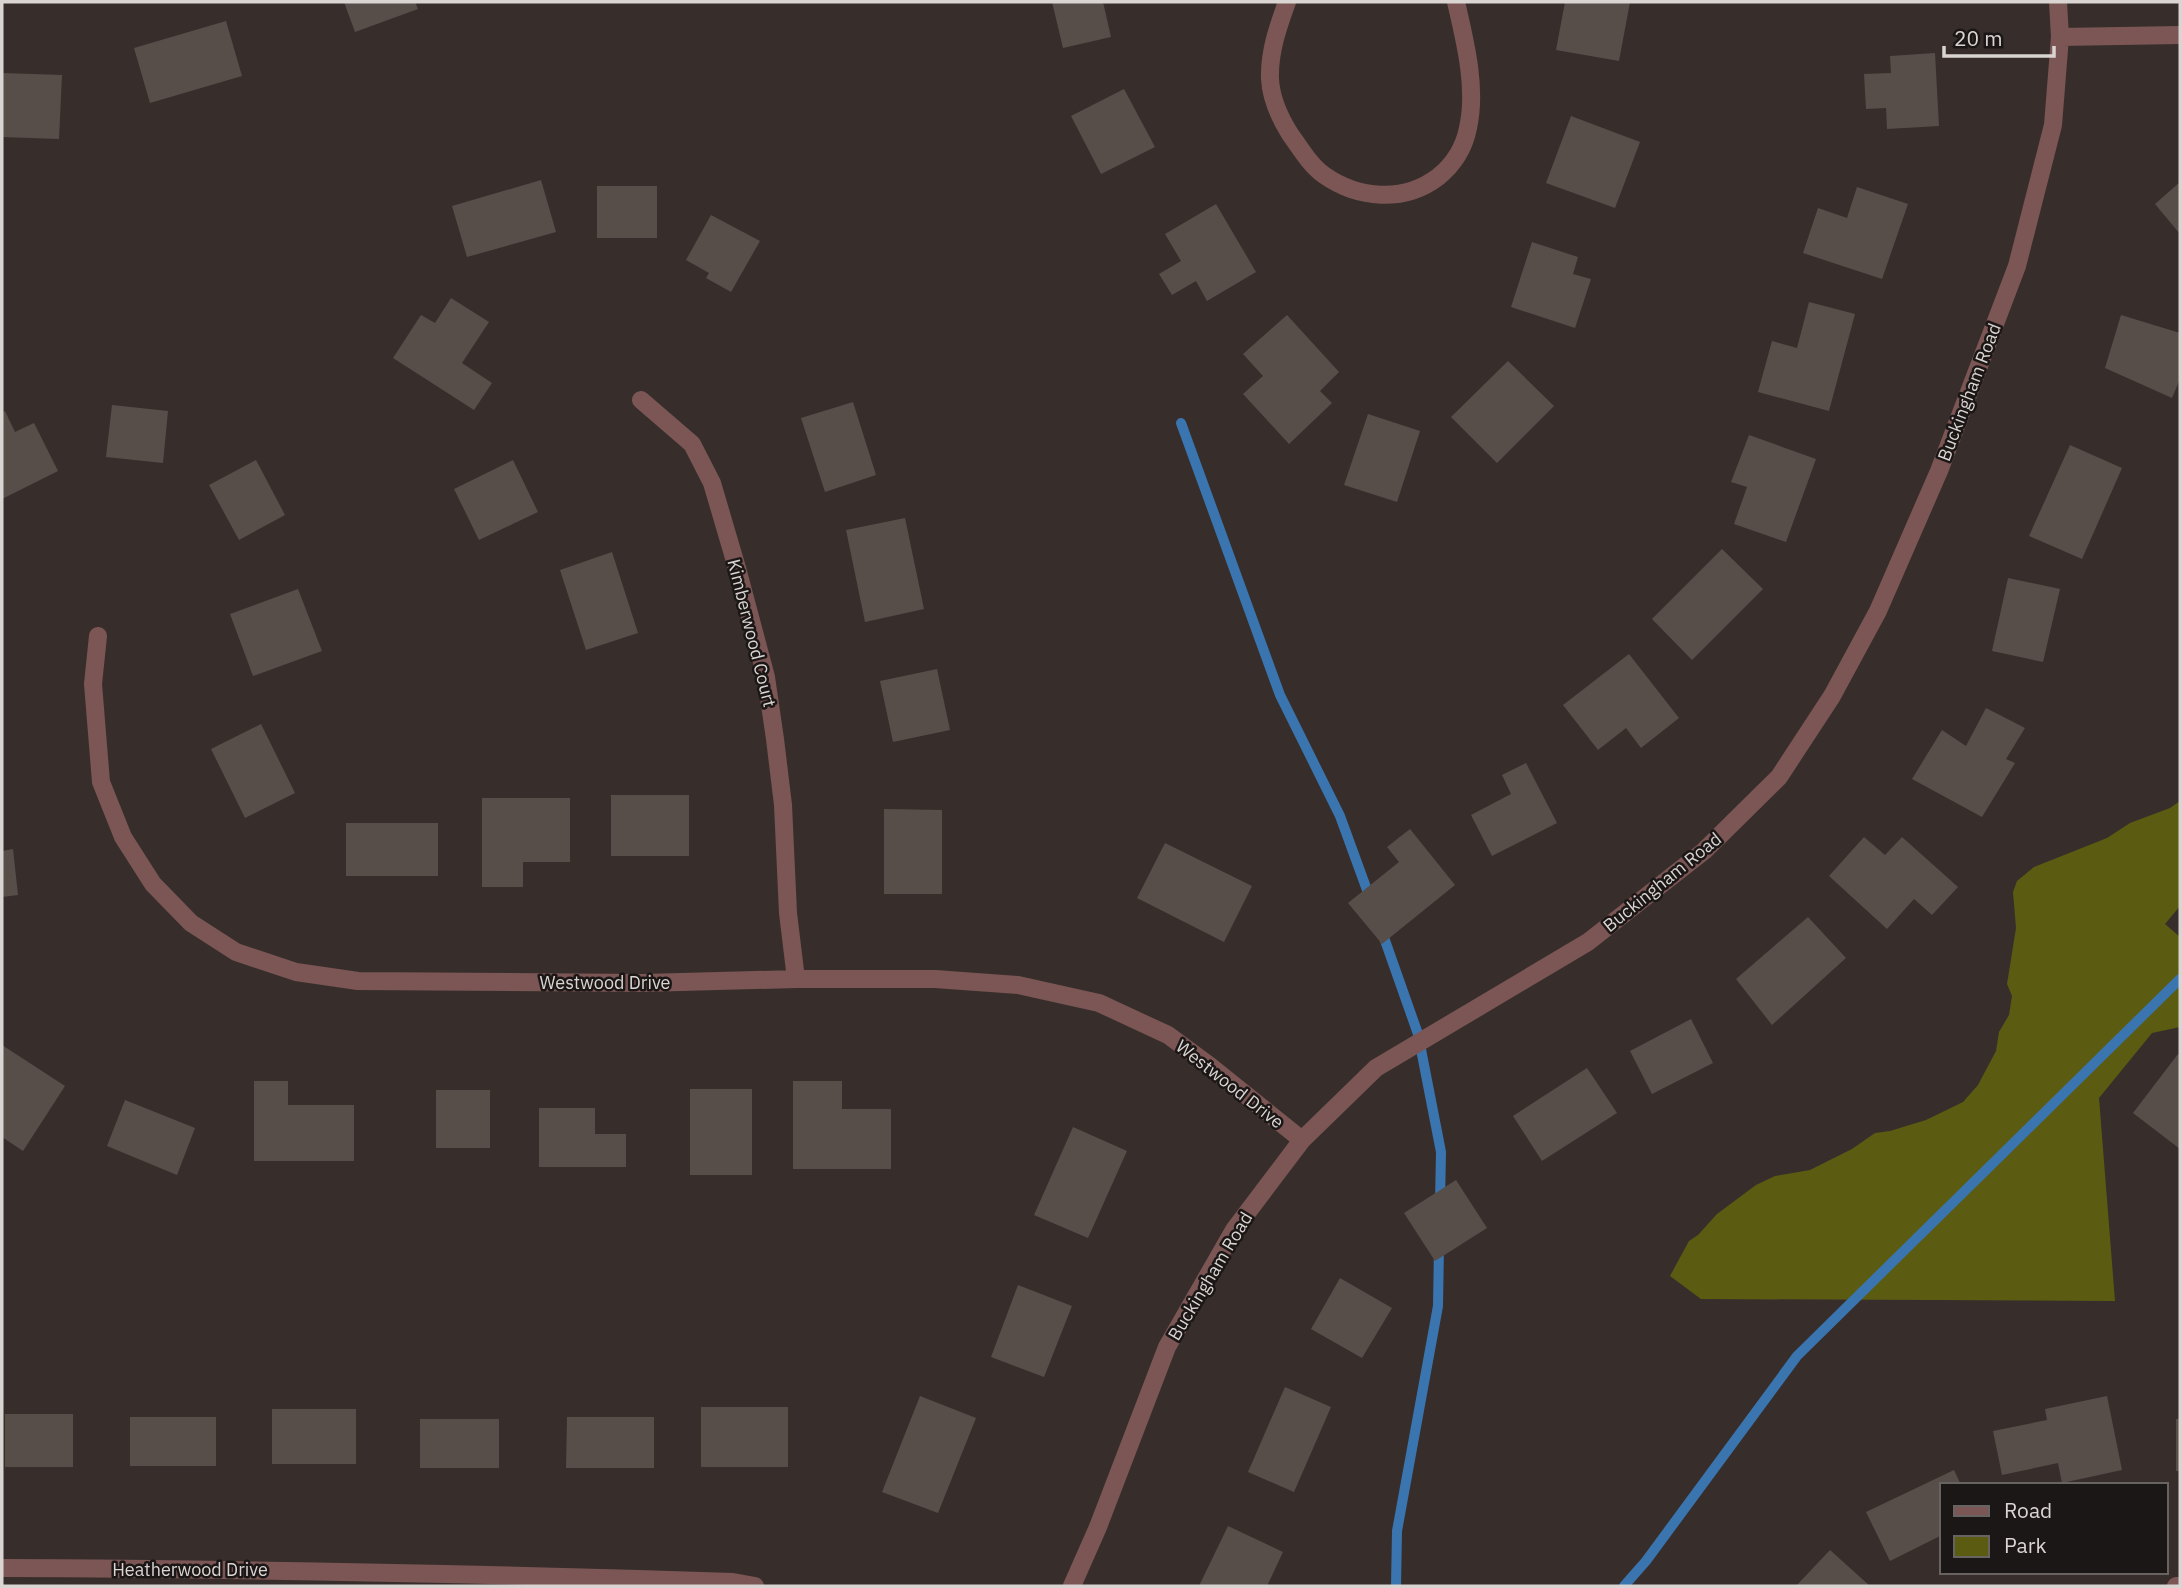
<svg xmlns="http://www.w3.org/2000/svg" width="2182" height="1588" font-family="'IBM Plex Sans',sans-serif">
	<style>
		.green { fill: #5b5c12 }
		.lines { fill: none; stroke-linecap: round; stroke-linejoin: round }
		.stream { stroke: #3a75af; stroke-width: 10 }
		.building { fill: #574e4a }
		.minor { stroke: #7b5655; stroke-width: 18 }
		.labels { text-anchor: middle; dominant-baseline: central; stroke-width: 5; stroke-linejoin: round; paint-order: stroke }
		.street-label { font-size: 18px; fill: #dad5d2; stroke: #1b1716 }
	</style>
	<rect width="100%" height="100%" fill="#372e2b"/>
	<path class="green" d="M2180,801V906L2165,924L2180,937V1027L2152,1033L2099,1098L2115,1301L1701,1299L1670,1276L1689,1241L1698,1235L1717,1214L1756,1185L1775,1176L1810,1170L1852,1149L1875,1133L1890,1131L1926,1120L1963,1102L1978,1085L1996,1051L1999,1032L2009,1015L2012,996L2007,984L2016,928L2013,892L2017,881L2034,867L2107,838L2130,823L2170,808Z"/>
	<g class="lines">
		<path class="stream" d="M1181,423L1280,695L1340,816L1371,901
			M1381,929L1418,1034L1441,1152L1440,1202
			M1396,1586L1397,1531L1438,1306L1439,1246
			M1624,1586L1646,1561L1797,1356L2180,979"/>
	</g>
	<path class="building" d="M344,2H415L418,9L355,32Z
		M1052,2H1103L1111,37L1063,48Z
		M1565,2H1630L1619,61L1556,50Z
		M226,21L242,76L150,103L134,48Z
		M1935,53L1939,126L1887,129L1886,108L1866,109L1864,74L1891,73L1890,56Z
		M2,73L62,75L59,139L2,137Z
		M1124,89L1155,147L1101,174L1071,116Z
		M1571,116L1640,142L1615,208L1546,183Z
		M541,180L556,232L467,257L452,206Z
		M2180,182V234L2155,204Z
		M597,186H657V238H597Z
		M1857,187L1908,204L1882,279L1803,253L1818,208L1847,218Z
		M1216,204L1256,272L1207,301L1196,281L1172,295L1159,274L1181,261L1165,234Z
		M711,215L760,241L731,292L706,278L709,273L686,260Z
		M1532,242L1578,257L1573,274L1591,279L1575,328L1511,307Z
		M451,298L489,322L462,363L492,383L474,410L393,358L421,315L435,323Z
		M1809,302L1855,314L1829,411L1758,392L1772,341L1797,348Z
		M1287,315L1339,372L1320,391L1332,403L1289,444L1243,394L1263,376L1243,354Z
		M2121,315L2180,333V379L2172,398L2105,368Z
		M1508,361L1554,406L1497,463L1451,417Z
		M853,402L876,475L825,492L801,418Z
		M112,405L168,411L163,463L106,457Z
		M5,411L15,432L34,423L58,471L2,499V413Z
		M1368,414L1420,431L1397,502L1344,485Z
		M1749,435L1816,459L1786,542L1734,524L1747,487L1731,482Z
		M2070,445L2122,468L2082,559L2029,536Z
		M256,460L285,515L239,540L209,485Z
		M513,460L538,512L479,540L454,489Z
		M905,518L924,609L865,622L846,530Z
		M1722,549L1763,589L1692,660L1652,619Z
		M612,552L638,633L586,650L560,570Z
		M2008,578L2060,589L2043,662L1992,651Z
		M298,589L322,651L253,676L230,614Z
		M1629,654L1679,718L1641,748L1626,728L1598,750L1563,705Z
		M937,669L950,730L893,742L880,681Z
		M1986,708L2025,728L2006,759L2015,763L1982,817L1912,779L1942,730L1966,746Z
		M261,724L295,793L245,818L211,749Z
		M1526,763L1557,823L1492,856L1471,815L1511,794L1502,775Z
		M611,795H689V856H611Z
		M482,798H570V862H523V887H482Z
		M884,809L942,810V894H884Z
		M346,823H438V876H346Z
		M1410,829L1455,885L1382,944L1348,903L1399,862L1387,847Z
		M1864,837L1885,855L1902,837L1958,887L1932,915L1914,899L1887,929L1829,876Z
		M1165,843L1252,886L1224,942L1137,898Z
		M13,849L18,895L2,897V851Z
		M1808,917L1846,958L1772,1025L1736,979Z
		M1691,1019L1713,1063L1652,1094L1630,1051Z
		M2,1045L65,1086L23,1151L2,1137Z
		M2178,1054L2180,1056V1149L2133,1113Z
		M1587,1068L1617,1113L1542,1161L1513,1116Z
		M254,1081H288V1105H354V1161H254Z
		M793,1081H842V1109H891V1169H793Z
		M690,1089H752V1175H690Z
		M436,1090H490V1148H436Z
		M125,1100L195,1128L177,1175L107,1146Z
		M539,1108H595V1134H626V1167H539Z
		M1073,1127L1127,1151L1088,1238L1034,1215Z
		M1456,1180L1487,1228L1435,1261L1404,1213Z
		M1340,1278L1392,1308L1362,1358L1311,1329Z
		M1018,1285L1072,1306L1044,1377L991,1357Z
		M1285,1387L1331,1407L1294,1492L1248,1472Z
		M920,1396L976,1418L938,1513L882,1492Z
		M2107,1396L2122,1470L2062,1483L2058,1463L2002,1475L1993,1431L2047,1420L2045,1409Z
		M701,1407H788V1467H701Z
		M272,1409H356V1464H272Z
		M5,1414H73V1467H5Z
		M130,1417H216V1466H130Z
		M567,1417H654V1468H566Z
		M420,1419H499V1468H420Z
		M2176,1419H2180V1471H2176Z
		M1954,1470L1961,1485H1942V1535L1890,1561L1866,1512Z
		M1228,1526L1283,1552L1267,1586H1199Z
		M1830,1550L1870,1586H1796Z"/>
	<g class="lines">
		<path class="minor" d="M1287,2C1278,27 1269,52 1270,79C1271,99 1280,118 1290,134C1300,148 1310,165 1324,175C1358,199 1404,203 1438,177C1453,165 1464,148 1468,128C1477,88 1465,41 1456,2
			M2060,37L2180,35
			M641,400L692,444L712,483L737,568L766,677L775,739L783,805L788,913L796,979
			M98,636L93,684L101,782L123,837L153,884L191,923L236,952L296,972L358,981L644,983L796,979H935L1018,985L1099,1003L1168,1035L1210,1066L1302,1140
			M2,1568C246,1569 489,1574 733,1582L755,1586
			M1072,1586L1098,1527L1167,1347L1234,1230L1302,1140L1376,1068L1588,942L1704,851L1779,777L1832,696L1878,611L1939,471L2017,266L2053,125L2060,37L2058,2
			M2176,1586H2180"/>
	</g>
	<g class="labels">
		<g class="street-label">
			<text transform="translate(1969 392) rotate(-69)">Buckingham Road</text>
			<text transform="translate(752 633) rotate(76)">Kimberwood Court</text>
			<text transform="translate(1662 882) rotate(-39)">Buckingham Road</text>
			<text x="605" y="982">Westwood Drive</text>
			<text transform="translate(1230 1084) rotate(38)">Westwood Drive</text>
			<text transform="translate(1210 1276) rotate(-59)">Buckingham Road</text>
			<text x="190" y="1569">Heatherwood Drive</text>
		</g>
	</g>
	<rect width="2182" height="1588" fill="none" stroke="#dad5d2" stroke-width="7"/>
	<rect x="1940" y="1483" width="228" height="91" fill="#1b1716" stroke="#676361" stroke-width="2"/>
	<rect x="1954" y="1506" width="35" height="10" fill="#7b5655" stroke="#676361" stroke-width="2"/>
	<text x="2004" y="1518" font-size="21" fill="#dad5d2">Road</text>
	<rect x="1954" y="1536" width="35" height="21" fill="#5b5c12" stroke="#676361" stroke-width="2"/>
	<text x="2004" y="1553" font-size="21" fill="#dad5d2">Park</text>
	<path d="M1944 46v10h110v-10" fill="none" stroke="#dad5d2" stroke-width="3.5"/>
	<text x="1954" y="46" font-size="21" fill="#dad5d2" stroke="#1b1716" stroke-width="5" paint-order="stroke">20 m</text>
</svg>
